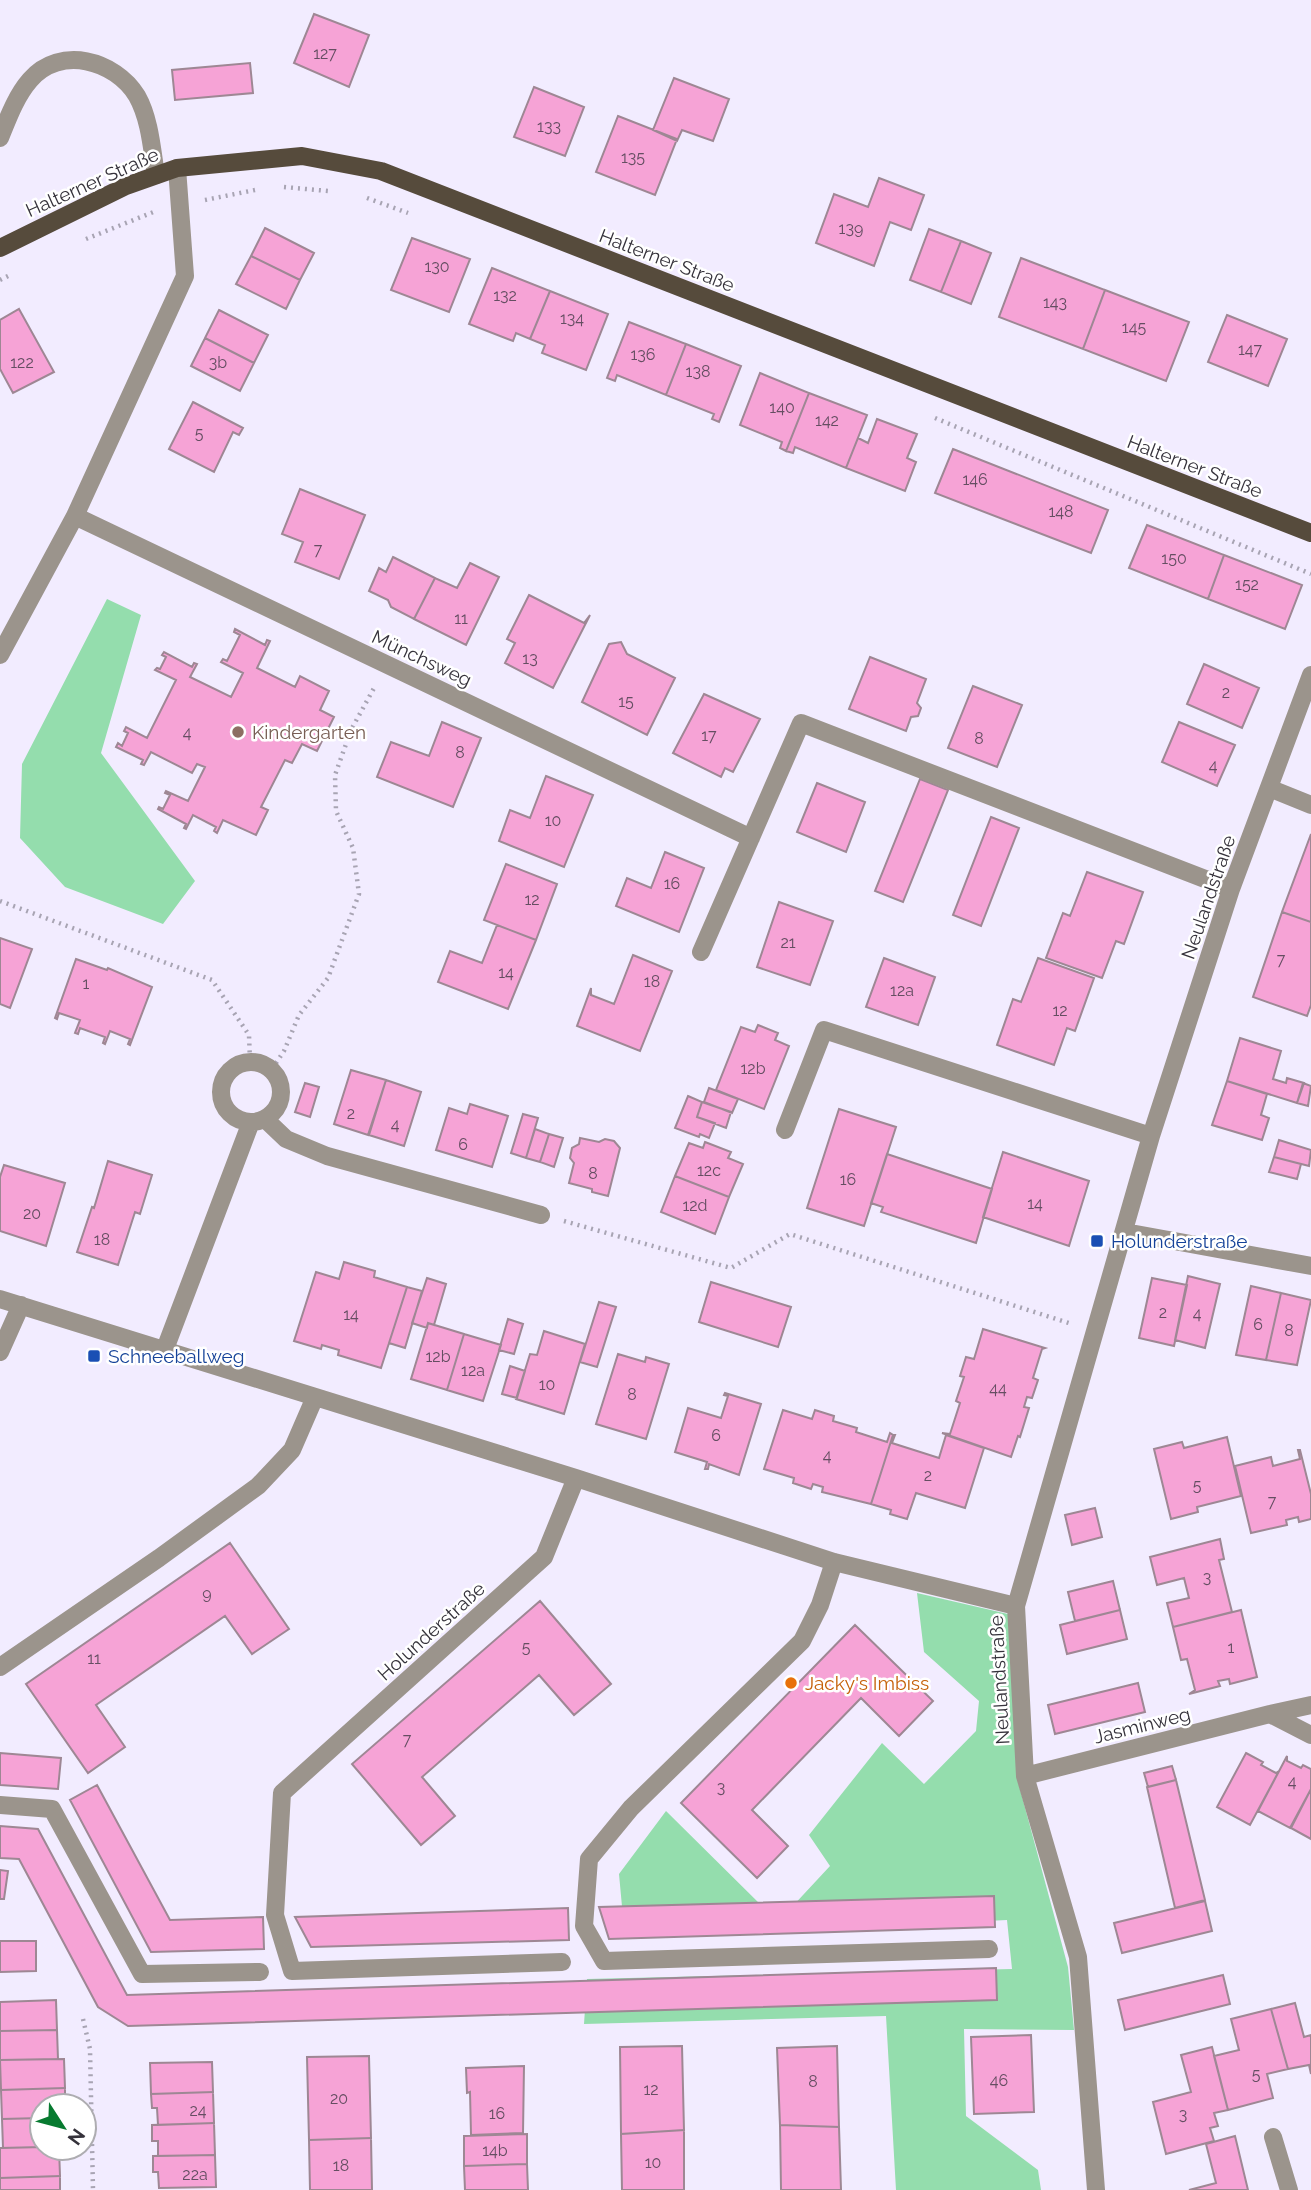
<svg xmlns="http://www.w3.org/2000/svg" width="1311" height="2190" font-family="Raleway,sans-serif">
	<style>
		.green { fill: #94ddad }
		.building { fill: #f6a3d6; stroke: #9e8794; stroke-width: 2 }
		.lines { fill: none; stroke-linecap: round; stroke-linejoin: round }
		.path { stroke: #a8a4b3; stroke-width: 4.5; stroke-dasharray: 2 5; stroke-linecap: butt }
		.minor { stroke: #9b948c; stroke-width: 18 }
		.major { stroke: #564b3c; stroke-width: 18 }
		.education-dot { fill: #8d6e63; stroke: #fff; stroke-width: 2.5 }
		.transit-dot { fill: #1a4fb4; stroke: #fff; stroke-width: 2.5 }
		.food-dot { fill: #e8710a; stroke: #fff; stroke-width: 2.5 }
		.labels { text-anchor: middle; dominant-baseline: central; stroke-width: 5; stroke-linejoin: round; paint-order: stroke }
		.number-label { font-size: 16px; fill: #654e62 }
		.street-label { font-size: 19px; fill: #35323b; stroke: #fff }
		.education-label { font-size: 19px; fill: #785e54; stroke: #fff; text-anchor: start }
		.transit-label { font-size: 19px; fill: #164399; stroke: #fff; text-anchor: start }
		.food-label { font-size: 19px; fill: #c56008; stroke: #fff; text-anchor: start }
	</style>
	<rect width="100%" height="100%" fill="#f2ecff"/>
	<path class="green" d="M107,599L141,615L101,753L195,881L163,924L65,887L20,838L22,764Z
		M917,1593L1008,1614L1017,1778L1068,1967L1074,2030L964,2029L966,2116L1038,2170L1041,2190H896L886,2016L584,2024L587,1979L1012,1969L1007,1920L625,1939L619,1874L666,1811L771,1915L790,1909L830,1866L809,1835L882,1743L924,1784L976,1731L979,1701L924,1652Z"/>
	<path class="building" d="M314,14L369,35L349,87L294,63Z
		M250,63L253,93L175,100L172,70Z
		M674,78L729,99L713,141L682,130L677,141L653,130Z
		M534,87L584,107L565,156L514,137Z
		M618,116L677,139L655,195L596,172Z
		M879,178L924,195L911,230L890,222L874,266L816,243L834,194L868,207Z
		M265,228L314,253L300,280L251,256Z
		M929,229L961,241L941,292L910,280Z
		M412,238L470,259L449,312L391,290Z
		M961,241L991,253L971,304L941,292Z
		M251,256L300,280L286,309L236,284Z
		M1021,258L1105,290L1083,349L999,317Z
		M492,268L550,291L530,339L516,333L513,341L469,324Z
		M1105,290L1189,322L1166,381L1083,349Z
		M550,291L608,314L586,370L542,353L545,345L530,339Z
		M19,309L54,372L13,393L0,369V320Z
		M219,310L268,335L254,363L205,338Z
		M1227,315L1287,339L1268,386L1208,362Z
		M629,322L686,344L666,395L617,375L615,381L607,378Z
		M205,338L254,363L240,391L191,366Z
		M686,344L741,366L719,422L712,419L714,414L666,395Z
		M760,373L809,393L786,451L780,448L782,442L740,425Z
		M809,393L867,415L846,468L795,447L793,453L786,451Z
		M193,402L243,428L239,435L233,432L214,472L169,449Z
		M877,419L917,434L907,458L916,462L905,491L846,468L858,438L868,443Z
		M953,449L1108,510L1091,553L935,493Z
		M300,489L365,515L339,579L295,562L303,542L282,534Z
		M1147,525L1224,555L1208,599L1129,568Z
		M1224,555L1302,585L1285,629L1208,599Z
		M393,557L435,578L414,619L391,607L388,600L369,591L379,568L386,572Z
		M470,563L499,577L466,645L414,619L435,578L457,588Z
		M529,595L584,623L590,615L553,688L505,663L515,643L507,639Z
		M235,629L265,645L267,640L270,641L257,668L295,687L300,676L329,691L320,710L334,717L317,751L302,744L292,763L285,760L261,807L268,810L256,835L223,820L217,833L214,831L216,827L193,815L186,829L184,828L186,824L158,809L159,807L163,809L170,795L165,793L166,791L188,801L205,767L197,764L192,773L151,752L144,765L141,764L143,760L116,747L118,743L122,746L128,733L124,731L126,727L147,738L176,680L155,670L157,668L160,669L166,657L162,655L164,652L192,667L194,663L197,664L190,677L231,697L243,673L221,662L223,659L227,661L240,635L234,632Z
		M621,642L627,654L675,678L647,735L582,702L609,644Z
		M870,657L926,679L917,703L921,708L918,716L911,717L906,731L849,709Z
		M1204,664L1259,688L1242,728L1187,704Z
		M973,686L1022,705L997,767L948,748Z
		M704,694L760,719L733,772L725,768L721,777L673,753Z
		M442,722L481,738L453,807L377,777L391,742L429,756Z
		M1179,722L1235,745L1217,786L1162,762Z
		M546,776L593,795L564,867L499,841L510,810L530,818Z
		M920,779L948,790L903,902L875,891Z
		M817,783L865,802L846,852L797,832Z
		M991,817L1019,828L981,926L953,915Z
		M1311,834V922L1282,912Z
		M665,852L704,868L679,932L616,906L627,878L651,888Z
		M506,864L557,884L536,940L484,920Z
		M1087,872L1143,892L1124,944L1116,941L1102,978L1046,958L1063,913L1070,916Z
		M779,902L833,921L810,985L757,967Z
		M1282,912L1311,922V1005L1307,1016L1253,997Z
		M497,925L536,940L508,1009L438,982L450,951L482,963Z
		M0,938L32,949L10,1008L0,1004Z
		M633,955L672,971L640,1051L577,1026L591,988V995L614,1004Z
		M884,958L935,977L918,1025L866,1007Z
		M1038,958L1094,978L1075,1031L1067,1028L1054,1065L997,1045L1013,999L1021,1002Z
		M76,959L107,970L108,968L152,987L130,1045L128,1044L130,1039L110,1031L105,1044L103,1043L105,1037L80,1028L78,1034L75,1033L80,1020L59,1013L57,1019L55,1018Z
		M758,1025L778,1033L775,1040L789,1046L764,1109L716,1090L741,1027L755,1032Z
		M1240,1038L1281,1051L1273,1079L1286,1083L1287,1078L1304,1083L1297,1103L1227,1081Z
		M351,1070L386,1080L368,1135L334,1124Z
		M386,1080L421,1092L404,1146L369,1135Z
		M1227,1081L1267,1094L1261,1115L1269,1118L1262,1140L1212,1125Z
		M305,1083L319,1087L310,1117L295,1112Z
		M1303,1083L1311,1086L1308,1106L1297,1103Z
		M709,1088L738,1099L732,1113L704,1102Z
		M688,1096L702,1102L697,1117L715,1123L709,1138L700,1134L699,1137L675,1128Z
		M702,1102L731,1112L726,1128L697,1117Z
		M470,1104L508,1116L492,1167L436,1150L449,1108L467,1114Z
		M839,1109L896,1127L864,1226L807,1208Z
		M523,1114L538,1118L526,1158L511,1153Z
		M535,1129L549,1134L540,1162L526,1158Z
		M549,1134L563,1138L554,1167L540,1162Z
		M580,1138L599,1142L605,1139L614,1141L620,1148L608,1196L592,1192V1189L569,1183L574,1163L570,1158L572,1148L579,1144Z
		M1279,1140L1311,1150L1309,1166L1274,1157Z
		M705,1142L731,1152L728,1158L743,1164L729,1197L675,1176L689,1143L703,1148Z
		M1003,1152L1089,1181L1069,1246L983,1217Z
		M887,1154L992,1189L976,1243L881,1212L883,1207L871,1203Z
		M1274,1157L1301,1164L1297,1179L1269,1172Z
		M108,1161L152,1175L140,1214L135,1212L118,1265L77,1252L92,1207L94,1208Z
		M4,1165L65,1183L46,1246L0,1231V1177Z
		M675,1176L729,1197L715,1234L661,1212Z
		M344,1262L375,1271L374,1277L407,1287L381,1368L338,1355L339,1350L322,1345L321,1349L294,1341L316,1272L339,1279Z
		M1188,1276L1220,1284L1205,1348L1175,1340Z
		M427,1278L446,1284L434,1325L428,1323L427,1328L412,1323Z
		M1152,1278L1187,1285L1174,1346L1139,1338Z
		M711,1282L791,1307L778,1347L699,1322Z
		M1251,1286L1281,1293L1266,1360L1236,1355Z
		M407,1287L422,1291L405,1348L389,1343Z
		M1281,1293L1311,1300L1297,1365L1266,1360Z
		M599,1302L616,1307L597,1367L580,1362Z
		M508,1319L523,1324L514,1354L499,1350Z
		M428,1323L464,1334L447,1390L411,1379Z
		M983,1329L1045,1348L1042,1349L1033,1378L1038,1380L1032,1398L1027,1397L1024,1407L1029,1408L1020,1437L1018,1436L1011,1457L942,1433L950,1434L960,1403L956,1401L964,1377L960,1376L966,1357L974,1359Z
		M544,1331L585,1344L564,1414L516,1399L530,1354L537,1355Z
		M464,1334L501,1345L483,1401L447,1390Z
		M618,1354L645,1362L646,1357L669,1364L646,1439L596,1424Z
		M510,1366L525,1371L517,1398L502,1394Z
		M725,1393L761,1404L739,1475L709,1464L708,1469H705L707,1462L675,1452L688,1408L721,1418L728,1396L724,1395Z
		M783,1410L812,1419L815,1410L834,1416L833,1421L857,1428L856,1432L887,1442L890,1433L893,1435L871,1504L822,1492L823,1487L813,1484L811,1489L793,1483L794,1478L764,1469Z
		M893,1435H895L892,1443L939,1458L946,1435L984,1448L965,1508L916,1493L907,1519L890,1514L891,1510L871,1504Z
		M1227,1437L1241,1496L1197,1507L1198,1512L1171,1519L1154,1449L1182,1442L1184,1448Z
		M1298,1450H1300L1311,1494V1519L1299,1522L1298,1517L1286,1520L1287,1525L1251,1533L1235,1466L1271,1457L1273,1466L1300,1459Z
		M1095,1508L1102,1537L1072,1545L1065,1515Z
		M1220,1539L1224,1559L1219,1560L1232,1612L1173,1627L1167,1603L1189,1598L1184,1578L1157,1585L1150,1557Z
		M230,1543L289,1629L252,1654L225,1616L96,1705L125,1747L88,1773L26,1684Z
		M1113,1581L1120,1610L1075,1621L1068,1592Z
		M540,1601L611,1684L574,1715L539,1675L422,1777L455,1816L421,1845L352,1764Z
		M1120,1610L1127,1639L1067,1654L1060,1625Z
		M1241,1610L1257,1677L1230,1684L1229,1679L1218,1681L1220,1686L1189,1694L1195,1690L1187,1659L1181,1660L1173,1627Z
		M855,1625L933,1701L899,1736L861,1698L752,1810L788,1846L757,1878L681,1803Z
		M1138,1683L1145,1712L1055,1734L1048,1705Z
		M0,1753L61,1758L58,1789L0,1785Z
		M1246,1753L1263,1762L1261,1765L1276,1773L1279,1771L1250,1825L1217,1807Z
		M1287,1756V1761L1301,1768L1303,1765L1311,1769V1789L1290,1828L1258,1811Z
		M1172,1766L1176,1780L1148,1787L1144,1773Z
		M1176,1780L1205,1900L1175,1908L1147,1787Z
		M97,1785L170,1920L263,1917L264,1949L151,1952L70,1800Z
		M1311,1789V1839L1291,1828Z
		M0,1826L38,1829L127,1995L996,1968L997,2000L128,2026L98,2007L19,1859L0,1858Z
		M0,1870L8,1871L4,1899H0Z
		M994,1896L995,1927L609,1939L599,1907Z
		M1205,1901L1212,1931L1122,1953L1114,1923Z
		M568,1908L569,1940L311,1947L295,1917Z
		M0,1941H36V1971L0,1972Z
		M1223,1975L1230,2004L1125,2030L1118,2000Z
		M56,2000L57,2030L0,2031V2002Z
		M1295,2003L1304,2037L1311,2035V2074L1309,2065L1288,2069L1271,2009Z
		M1271,2009L1288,2069L1267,2074L1273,2098L1228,2110L1214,2056L1239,2050L1231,2019Z
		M57,2030L58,2059L0,2060V2031Z
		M1031,2035L1034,2112L974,2114L971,2037Z
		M682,2046L684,2130L621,2134L620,2047Z
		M837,2046L839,2127L780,2125L777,2048Z
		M1212,2047L1228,2110L1214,2113L1218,2126L1210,2128L1214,2141L1166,2154L1153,2102L1191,2092L1181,2055Z
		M369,2056L371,2138L309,2140L307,2057Z
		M64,2059L65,2088L1,2090L0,2060Z
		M212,2062L213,2092L151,2094L150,2063Z
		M524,2066L523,2133L471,2135L470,2092L467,2093L466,2068Z
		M65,2088V2106H42V2118L2,2119L1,2090Z
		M213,2092L214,2123L158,2125L157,2108H152L151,2094Z
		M42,2118V2147L3,2148L2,2119Z
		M214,2123L215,2155L158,2156V2141H152V2125Z
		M780,2125L839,2127L841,2190H781Z
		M684,2130V2190H622L621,2134Z
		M527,2134V2164L464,2166V2136Z
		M1235,2136L1248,2190H1189L1216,2183L1206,2144Z
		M371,2138L372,2190H310L309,2140Z
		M42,2147L59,2148L60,2176L0,2178V2148Z
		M215,2155L216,2187L159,2188L158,2172H153V2156Z
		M527,2164L528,2190H465L464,2166Z
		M60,2176V2190H0V2178Z"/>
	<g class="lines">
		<path class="path" d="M284,187L328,191
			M367,198L408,213
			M205,200L255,190
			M86,239L156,211
			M0,280L12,274
			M935,418L1311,574
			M0,901L212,980L249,1035L250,1061
			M272,1069L284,1051L299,1015L328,978L359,894L353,848L336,811L335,775L351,730L374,688
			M564,1221L731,1268L790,1234L1072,1324
			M83,2019L90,2049L93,2190"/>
		<path class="minor" d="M0,138C8,118 16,96 30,80C60,45 115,60 137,96C150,119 152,150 156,175
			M75,516L751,838
			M0,655L75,516L185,276L177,168
			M1269,788L1311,805
			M701,952L801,723L1231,889
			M221 1092a30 30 0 1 1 60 0a30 30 0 1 1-60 0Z
			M265,1119L286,1139L327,1156L541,1215
			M785,1130L824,1030L1151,1136
			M1125,1232L1311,1266
			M0,1299L576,1478L834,1562L1016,1606
			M165,1349L251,1122
			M0,1352L21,1305
			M834,1562L820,1605L802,1641L631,1808L589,1859L584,1926L604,1961L989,1949
			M0,1667L159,1558L258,1486L292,1450L315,1397
			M1270,1714L1311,1705
			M1025,1776L1270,1714L1311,1735
			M0,1805L52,1809L142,1974L260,1972
			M562,1962L292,1971L275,1915L282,1793L544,1557L576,1478
			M1273,2137L1289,2190
			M1096,2190L1078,1957L1025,1776L1016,1606L1151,1136L1231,889L1311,675"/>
		<path class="major" d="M0,248L126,186L177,168L302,156L381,171L1311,533"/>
	</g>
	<circle class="education-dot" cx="238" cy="732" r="7"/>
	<g class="transit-dot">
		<rect x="1090" y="1234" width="14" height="14" rx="3.5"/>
		<rect x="87" y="1349" width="14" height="14" rx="3.5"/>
	</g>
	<circle class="food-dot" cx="791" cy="1683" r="7"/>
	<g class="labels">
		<g class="number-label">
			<text x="325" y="53">127</text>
			<text x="549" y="126">133</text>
			<text x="633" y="157">135</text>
			<text x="851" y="228">139</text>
			<text x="437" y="266">130</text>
			<text x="505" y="295">132</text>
			<text x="1055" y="302">143</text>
			<text x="572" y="318">134</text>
			<text x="1134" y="327">145</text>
			<text x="1250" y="349">147</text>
			<text x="643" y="354">136</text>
			<text x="22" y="362">122</text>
			<text x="218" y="362">3b</text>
			<text x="698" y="371">138</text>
			<text x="782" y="407">140</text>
			<text x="827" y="420">142</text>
			<text x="199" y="433">5</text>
			<text x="975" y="479">146</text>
			<text x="1061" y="511">148</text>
			<text x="318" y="549">7</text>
			<text x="1174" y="558">150</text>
			<text x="1247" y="584">152</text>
			<text x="461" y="618">11</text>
			<text x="530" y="658">13</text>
			<text x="1226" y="692">2</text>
			<text x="626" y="701">15</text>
			<text x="187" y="732">4</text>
			<text x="709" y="735">17</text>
			<text x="979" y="738">8</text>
			<text x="460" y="752">8</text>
			<text x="1213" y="765">4</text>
			<text x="553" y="820">10</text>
			<text x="672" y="883">16</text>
			<text x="532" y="899">12</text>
			<text x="788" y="942">21</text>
			<text x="1281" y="959">7</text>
			<text x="506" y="972">14</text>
			<text x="652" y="981">18</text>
			<text x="86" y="983">1</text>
			<text x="902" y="990">12a</text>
			<text x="1060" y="1010">12</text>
			<text x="753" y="1068">12b</text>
			<text x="351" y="1113">2</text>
			<text x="395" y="1124">4</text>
			<text x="463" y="1144">6</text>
			<text x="709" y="1170">12c</text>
			<text x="593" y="1173">8</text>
			<text x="848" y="1179">16</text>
			<text x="1035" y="1203">14</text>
			<text x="695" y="1205">12d</text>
			<text x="32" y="1213">20</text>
			<text x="102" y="1239">18</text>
			<text x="1163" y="1312">2</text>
			<text x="1197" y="1313">4</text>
			<text x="351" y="1314">14</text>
			<text x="1258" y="1324">6</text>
			<text x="1289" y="1330">8</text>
			<text x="438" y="1356">12b</text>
			<text x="473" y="1370">12a</text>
			<text x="547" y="1384">10</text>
			<text x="998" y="1388">44</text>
			<text x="632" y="1394">8</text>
			<text x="716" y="1435">6</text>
			<text x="827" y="1455">4</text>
			<text x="928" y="1475">2</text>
			<text x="1197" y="1485">5</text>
			<text x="1272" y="1501">7</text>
			<text x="1207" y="1577">3</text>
			<text x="207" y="1593">9</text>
			<text x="526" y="1647">5</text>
			<text x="1231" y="1647">1</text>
			<text x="94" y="1658">11</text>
			<text x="407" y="1739">7</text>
			<text x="1292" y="1781">4</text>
			<text x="721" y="1787">3</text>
			<text x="1256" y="2074">5</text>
			<text x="999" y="2080">46</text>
			<text x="813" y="2081">8</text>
			<text x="651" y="2089">12</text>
			<text x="339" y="2098">20</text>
			<text x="198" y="2110">24</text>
			<text x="497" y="2113">16</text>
			<text x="1183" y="2114">3</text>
			<text x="495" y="2150">14b</text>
			<text x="653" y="2162">10</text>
			<text x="341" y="2165">18</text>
			<text x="195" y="2174">22a</text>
		</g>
		<g class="street-label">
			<text transform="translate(92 182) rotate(-24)">Halterner Straße</text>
			<text transform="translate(667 260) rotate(21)">Halterner Straße</text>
			<text transform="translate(1195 466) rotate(21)">Halterner Straße</text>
			<text transform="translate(422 658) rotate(25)">Münchsweg</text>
			<text transform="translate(1208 897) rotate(-71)">Neulandstraße</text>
			<text transform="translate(431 1631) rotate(-42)">Holunderstraße</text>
			<text transform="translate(999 1680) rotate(-93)">Neulandstraße</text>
			<text transform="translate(1142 1725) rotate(-14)">Jasminweg</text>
		</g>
		<g class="education-label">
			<text x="252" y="732">Kindergarten</text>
		</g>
		<g class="transit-label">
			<text x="1111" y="1241">Holunderstraße</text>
			<text x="108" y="1356">Schneeballweg</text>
		</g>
		<g class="food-label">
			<text x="805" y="1683">Jacky's Imbiss</text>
		</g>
	</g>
	<g transform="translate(63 2127) rotate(126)"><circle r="33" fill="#ffffff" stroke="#aeadb1" stroke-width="2"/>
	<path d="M0-5L12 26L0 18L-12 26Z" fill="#077a30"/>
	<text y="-10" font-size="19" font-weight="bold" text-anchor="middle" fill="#35323b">N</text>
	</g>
</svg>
